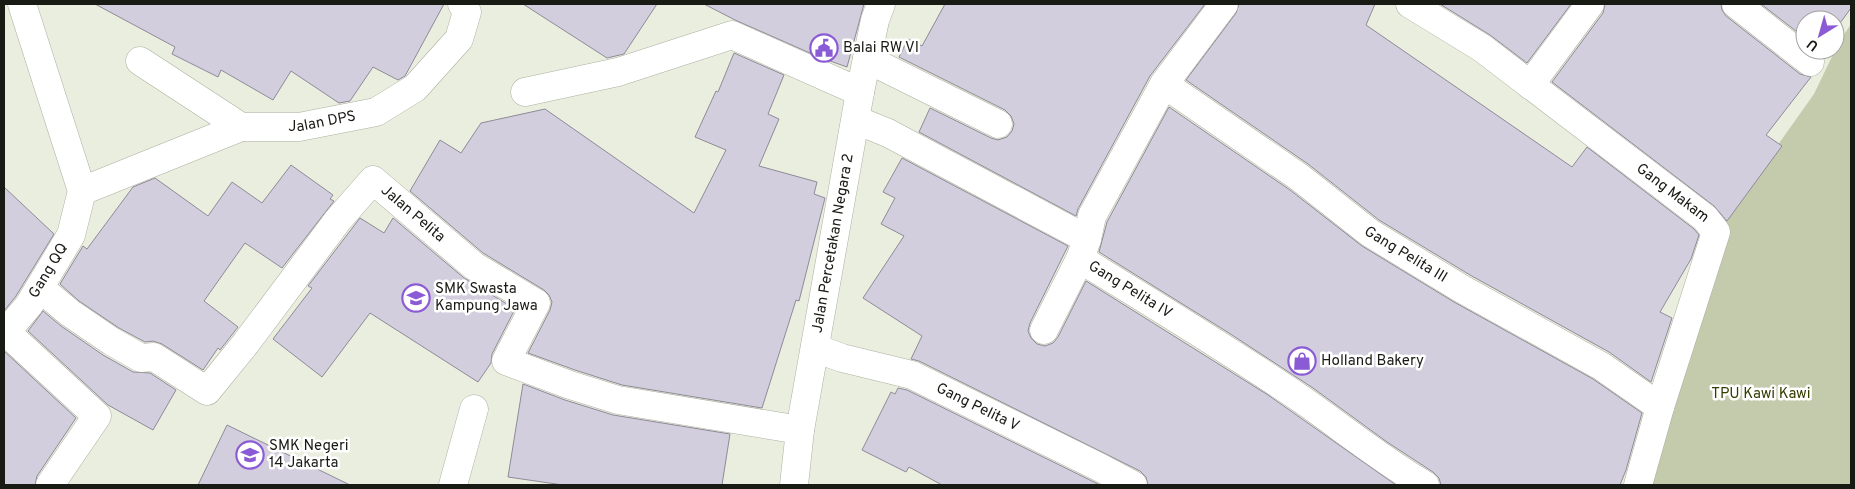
<svg xmlns="http://www.w3.org/2000/svg" width="1855" height="489" font-family="Overpass,sans-serif">
	<style>
		.green { fill: #c4cbad }
		.building { fill: #d3cedd; stroke: #8e8a98 }
		.lines { fill: none; stroke-linecap: round; stroke-linejoin: round }
		.minor-casing { stroke: #acb0a1; stroke-width: 29 }
		.tertiary-casing { stroke: #acb0a1; stroke-width: 29 }
		.minor { stroke: #fff; stroke-width: 28 }
		.tertiary { stroke: #fff; stroke-width: 28 }
		.labels { text-anchor: middle; dominant-baseline: central; stroke-width: 5; stroke-linejoin: round; paint-order: stroke }
		.poi-label { font-size: 15px; fill: #181a14; stroke: #fff; text-anchor: start }
		.street-label { font-size: 15px; fill: #181a14; stroke: #fff }
		.park-label { font-size: 15px; fill: #353c00; stroke: #fff }
	</style>
	<rect width="100%" height="100%" fill="#eaeede"/>
	<path class="green" d="M1851,24V485H1640L1716,232L1814,94L1839,42Z"/>
	<path class="building" d="M95,4H444L405,76L398,80L373,67L350,101L339,103L291,71L273,100L221,70L218,77L172,54L175,47Z
		M523,4H657L624,54L607,58Z
		M704,4H864L847,67L819,57L735,20Z
		M945,4H1205L1150,76L1078,209L1076,216L919,132L930,108L991,138L998,140L1007,137L1012,131L1014,124L1011,116L1005,110L899,57L908,39L922,46Z
		M1239,4H1375L1366,25L1572,167L1587,147L1694,229L1699,235L1691,259L1660,312L1672,318L1651,382L1609,352L1470,275L1379,220L1308,164L1186,80L1236,13Z
		M1440,4H1571L1527,63L1490,35Z
		M1605,4H1721L1722,10L1726,16L1800,74L1811,77L1766,135L1782,146L1727,221L1714,206L1552,82L1603,13Z
		M1761,4H1851V8L1835,30V20H1805V38Z
		M734,53L784,75L768,114L779,119L759,166L817,182L814,194L825,198L799,301L796,300L762,408L622,385L575,370L528,353L550,310L552,302L549,295L544,290L483,253L410,191L440,140L461,153L481,123L545,109L694,213L726,150L695,137L716,91L718,92Z
		M1169,107L1290,190L1362,246L1454,302L1593,379L1642,413L1626,470L1620,485H1441L1439,478L1433,472L1387,442L1313,388L1229,333L1099,252L1107,222Z
		M902,158L1068,246L1030,323L1028,331L1031,338L1037,344L1045,346L1053,343L1058,337L1086,281L1268,395L1396,485H1148L1146,477L1140,471L919,361L911,359L922,336L863,298L904,236L881,224L895,198L883,192Z
		M291,165L333,195L330,199L334,201L282,268L245,243L204,301L238,327L220,350L218,348L203,370L162,344L153,341L145,342L119,328L79,301L60,284L83,246L87,249L133,187L155,178L208,216L232,182L262,203Z
		M4,187L54,234L16,296L4,311Z
		M360,218L384,233L393,218L464,278L515,309L492,354L491,363L478,382L370,313L322,377L273,339L312,288L308,286Z
		M43,311L61,326L103,355L133,372L150,373L176,390L153,430L108,405L28,331Z
		M4,351L76,418L37,476L35,485H4Z
		M523,384L565,400L613,415L730,434L722,485H563L508,477Z
		M898,388L907,390L1100,485H942L909,467L906,472L862,450L891,392L895,394Z
		M227,425L350,485H198Z"/>
	<g class="lines">
		<g class="minor-casing">
			<g id="minor">
				<path d="M22,4L82,191L71,235L29,305L6,332L97,416L50,485"/>
				<path id="s1" d="M1224,4L1164,84L1092,216L1087,239L1080,259C1155,305 1231,351 1304,401C1344,429 1382,460 1425,485"/>
				<path id="s2" d="M1410,4L1482,48L1705,218L1716,232L1660,407L1638,485"/>
				<path d="M1736,4L1810,62"/>
				<path d="M867,59L998,124"/>
				<path id="s3" d="M140,61L241,127H299L376,112L415,88L459,39L467,12L462,4"/>
				<path id="s4" d="M1164,84L1299,177L1370,233L1462,289L1601,366L1660,407"/>
				<path d="M1530,85L1590,4"/>
				<path d="M525,92L618,72L732,35L860,92"/>
				<path d="M856,120L888,133L1087,239"/>
				<path d="M82,191L241,127"/>
				<path id="s5" d="M40,288L70,313L111,341L141,358L154,357L207,391L246,343L338,220L373,180L474,266L536,303L506,361L570,385L618,400L800,430"/>
				<path d="M1044,330L1080,259"/>
				<path id="s6" d="M815,348L842,358L912,375L1101,468L1133,485"/>
				<path d="M453,485L474,409"/>
			</g>
		</g>
		<g class="tertiary-casing">
			<g id="tertiary">
				<path id="s7" d="M794,485L800,430L860,92L875,20L881,4"/>
			</g>
		</g>
		<use href="#minor" class="minor"/>
		<use href="#tertiary" class="tertiary"/>
	</g>
	<defs>
		<g id="civic-ring" transform="scale(1.4375)"><circle r="9.5" fill="#fff" stroke="#8b5bd5" stroke-width="1.5"/><path d="M-.6-6.5H3V-4.5H.6V-3L4-1V1h2V6H-6V1h2V-1L-.6-3ZM-1.2 2.5V6h2.4V2.5Z" fill="#8b5bd5"/></g>
		<g id="school-ring" transform="scale(1.4375)"><circle r="9.5" fill="#fff" stroke="#8b5bd5" stroke-width="1.5"/><path d="M0-5L7-2L0 1L-7-2ZM-4 1L0 2.5L4 1V4Q0 6-4 4Z" fill="#8b5bd5"/></g>
		<g id="shop-ring" transform="scale(1.4375)"><circle r="9.5" fill="#fff" stroke="#8b5bd5" stroke-width="1.5"/><path d="M-5-2.5h2.3a2.7 3.5 0 0 1 5.4 0H5L5.5 6h-11ZM-1.5-2.5h3a1.5 2.3 0 0 0-3 0Z" fill="#8b5bd5"/></g>
	</defs>
	<g fill-rule="evenodd">
		<use href="#civic-ring" x="824" y="48"/>
		<use href="#school-ring" x="416" y="298"/>
		<use href="#shop-ring" x="1302" y="361"/>
		<use href="#school-ring" x="250" y="455"/>
	</g>
	<g class="labels">
		<g class="poi-label">
			<text x="843" y="48">Balai RW VI</text>
			<text x="435" y="289">SMK Swasta<tspan x="435" dy="17">Kampung Jawa</tspan></text>
			<text x="1321" y="361">Holland Bakery</text>
			<text x="269" y="446">SMK Negeri<tspan x="269" dy="17">14 Jakarta</tspan></text>
		</g>
		<g class="street-label">
			<text stroke="none"><textPath href="#s3" startOffset="202">Jalan DPS</textPath></text>
			<text stroke="none"><textPath href="#s2" startOffset="324">Gang Makam</textPath></text>
			<text stroke="none"><textPath href="#s5" startOffset="520">Jalan Pelita</textPath></text>
			<text stroke="none"><textPath href="#s7" startOffset="245">Jalan Percetakan Negara 2</textPath></text>
			<text stroke="none"><textPath href="#s4" startOffset="296">Gang Pelita III</textPath></text>
			<text transform="translate(49 271) rotate(-59)">Gang QQ</text>
			<text stroke="none"><textPath href="#s1" startOffset="354">Gang Pelita IV</textPath></text>
			<text stroke="none"><textPath href="#s6" startOffset="174">Gang Pelita V</textPath></text>
		</g>
		<g class="park-label">
			<text x="1761" y="394">TPU Kawi Kawi</text>
		</g>
	</g>
	<rect width="1855" height="489" fill="none" stroke="#181a14" stroke-width="10"/>
	<g transform="translate(1820 35) rotate(217)"><circle r="24" fill="#ffffff" stroke="#a3a3a1"/>
	<path d="M0-4L9 19L0 12L-9 19Z" fill="#8b5bd5"/>
	<text y="-8" font-size="14" font-weight="bold" text-anchor="middle" fill="#181a14">U</text>
	</g>
</svg>
